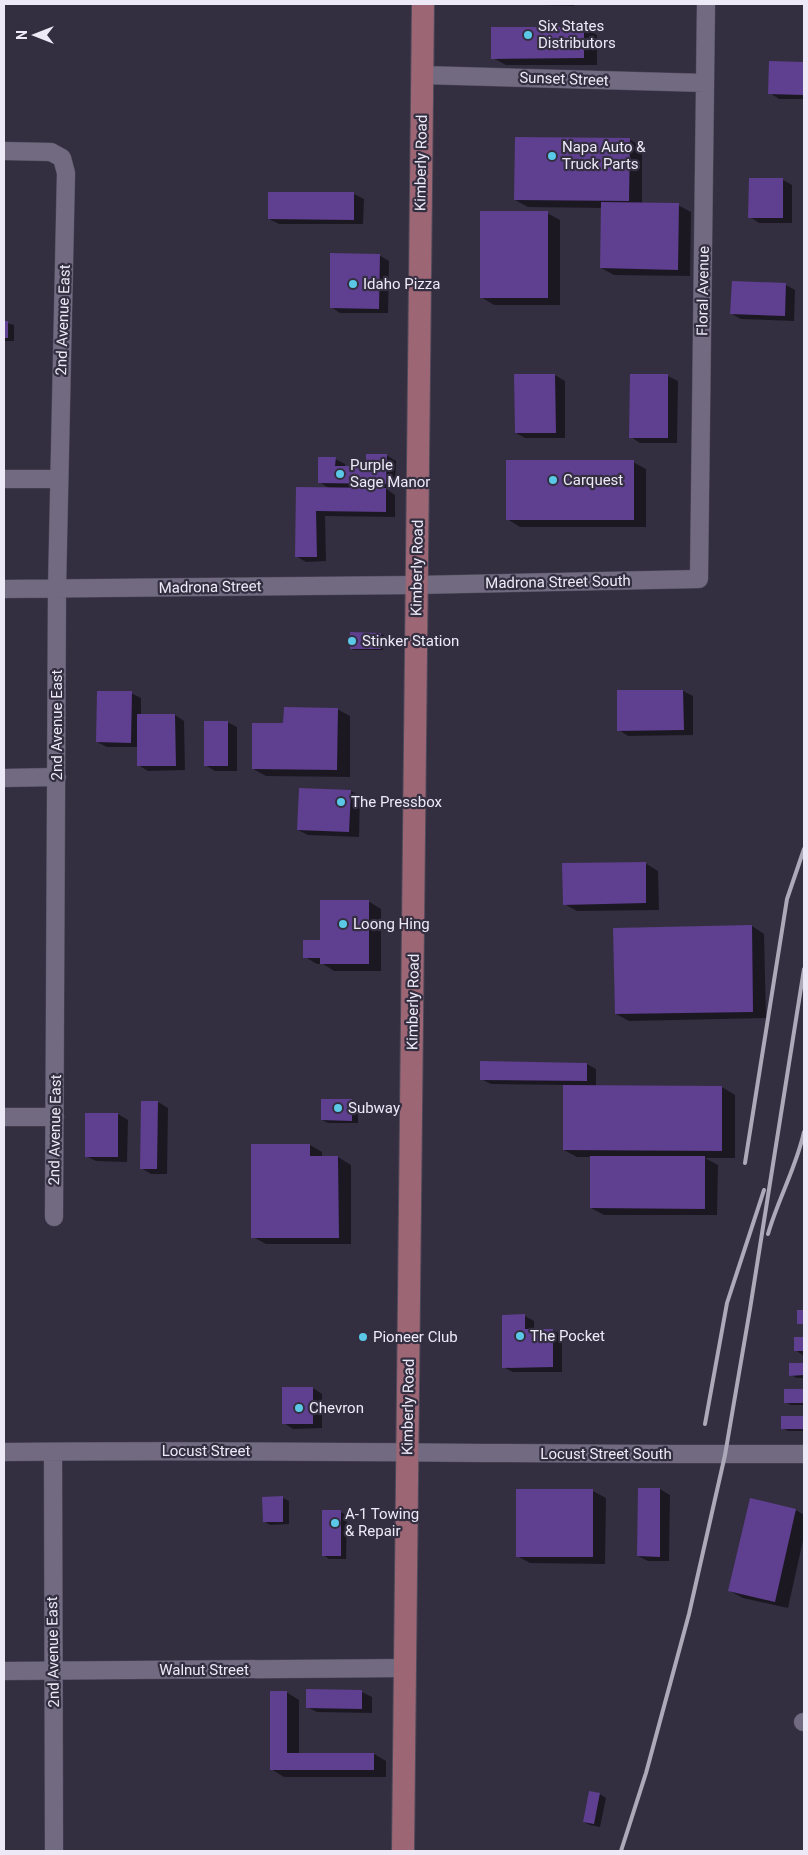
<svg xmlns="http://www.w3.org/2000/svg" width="808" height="1855" font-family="Roboto,sans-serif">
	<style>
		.shadow { fill: #0007 }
		.building { fill: #5f3f8f }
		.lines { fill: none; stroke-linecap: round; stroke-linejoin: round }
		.minor-casing { stroke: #4e4959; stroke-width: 19 }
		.major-casing { stroke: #4e4959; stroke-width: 24 }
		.minor { stroke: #716a81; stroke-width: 18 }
		.major { stroke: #9c6674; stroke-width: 22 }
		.rail { stroke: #aea9b8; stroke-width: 4 }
		.poi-dot { fill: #5ac8e6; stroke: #342e41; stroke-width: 2 }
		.labels { text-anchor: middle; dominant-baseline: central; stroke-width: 4.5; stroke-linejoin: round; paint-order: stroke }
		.poi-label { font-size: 15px; fill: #ede9f6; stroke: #342e41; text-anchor: start }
		.street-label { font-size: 15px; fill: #ede9f6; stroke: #342e41 }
	</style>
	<rect width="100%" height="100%" fill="#342e41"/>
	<path class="shadow" d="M512,4H574V6Z
		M584,28L597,35V65H506L493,58Z
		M770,62L804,63V99H779L770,93Z
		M629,139L642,147V204L678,205L691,212L690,276L614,275L601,268L602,208L528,207L515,200Z
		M783,180L792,185V223H759L750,217Z
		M269,193L354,194L364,199L363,224H279L269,219Z
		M547,213L560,220V305H494L481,297Z
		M379,255L389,261L388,313H340L331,307Z
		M786,285L795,290L794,321L741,319L732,314Z
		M4,322L14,325V341H4Z
		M555,375L565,381V438H525L516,433V376Z
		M668,376L678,381L677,443H640L631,437Z
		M386,455L396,461L395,489L385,488L395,495V517L325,516L326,561L306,562L296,556L297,488H329L319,482L335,459L345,464V467L367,468Z
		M633,462L646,469V527H520L507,519Z
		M381,634L384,635L383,650H353L351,648Z
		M683,691L693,696V735L628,736L619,730Z
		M131,693L141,698V715H175L184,721L185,770L148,771L138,765V747H107L97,742Z
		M337,709L350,716V777L266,776L253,769L285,724Z
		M227,722L237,727V771H215L205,765Z
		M351,791L360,796L359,837L308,835L298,830Z
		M645,863L658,871L659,910L577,911L564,904Z
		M368,901L381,909V971H334L323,964H317L305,957Z
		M752,926L764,934L766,1018L629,1021L616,1014Z
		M587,1064L596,1069V1087H722L735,1095V1158H705L718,1165L717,1215H604L591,1208V1157H577L564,1150V1085L491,1084L481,1079Z
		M352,1100L358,1104V1123H328L322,1120Z
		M142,1102H158L168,1108L167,1174H151L141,1168Z
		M118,1114L128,1120L127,1162L96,1161L86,1156Z
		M310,1145L322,1152V1157H338L351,1165V1244H266L253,1237Z
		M525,1316L534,1321V1330H552L562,1335V1372H513L503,1367Z
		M795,1338H804V1356L795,1350Z
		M791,1365H804V1378H797L791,1375Z
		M313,1388L322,1394V1428L293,1429L284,1423Z
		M785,1391H804V1405H791L785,1402Z
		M782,1417H804V1431H788L782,1428Z
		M639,1489H660L670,1495L669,1561H648L638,1556Z
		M593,1491L606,1498L605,1564L530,1563L517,1556Z
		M283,1498L289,1501V1524L270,1525L264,1521Z
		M796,1510L804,1515V1536L788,1608L743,1598L730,1591Z
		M340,1512L347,1515L346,1559H329L323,1555Z
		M307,1691L362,1692L372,1697V1713L317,1712L307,1707Z
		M286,1692L299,1700V1754H374L386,1761V1777H284L271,1769Z
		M590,1792L600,1794L606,1798L600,1827L590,1825L584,1822Z"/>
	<path class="building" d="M491,27H584V58L491,59Z
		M769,61L804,62V95L768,94Z
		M515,137L630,138L629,201L514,200Z
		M749,178H783V218H748Z
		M268,192H354V220L268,219Z
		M601,202L679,203L678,270L600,268Z
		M480,211H548V298H480Z
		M330,253L380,254L379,309L330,308Z
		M732,281L786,283L785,316L730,314Z
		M4,321H8V338H4Z
		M514,374H555L556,433H515Z
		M630,374H668V438H629Z
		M366,454H387L386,484L318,483V457H336L335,466H366Z
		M506,460H634V520H506Z
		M296,487L386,488V512L316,511L317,557H295Z
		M350,632L381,633V649H350Z
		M617,690H683L684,730L617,731Z
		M97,691H132L131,743L96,742Z
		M284,707L338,708L337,770L252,769V723H283Z
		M137,714H175L176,766H137Z
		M204,721H228V766H204Z
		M299,788L351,790L349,832L297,830Z
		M646,862V903L563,905L562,863Z
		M320,900H369V964H320V958H303V940H320Z
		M752,925L753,1012L615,1014L613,928Z
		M480,1061L587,1063V1081L480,1080Z
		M563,1085L722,1086V1151L563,1150Z
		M321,1099H352V1121L321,1120Z
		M141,1101H158L157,1169H140Z
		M85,1113H118V1157H85Z
		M251,1144H310V1156H338L339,1238H251Z
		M590,1156H705V1209L590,1208Z
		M797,1310H804V1324H797Z
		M525,1314V1329H553V1367L502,1368V1315Z
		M794,1337H804V1351H794Z
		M789,1363H804V1375L789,1376Z
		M282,1387H313V1424H282Z
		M784,1389H804V1403H784Z
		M781,1416H804V1429H781Z
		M638,1488H660V1557L637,1556Z
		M516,1489H593V1557H516Z
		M283,1496V1522H263L262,1497Z
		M750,1498L796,1509L775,1602L728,1591Z
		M322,1510H341V1556H322Z
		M306,1689L362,1690V1709L306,1708Z
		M270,1691H287V1753H374V1770H270Z
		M589,1791L600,1793L594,1824L583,1822Z"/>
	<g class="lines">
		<g class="minor-casing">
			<path id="minor" d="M422,75L705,83
				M4,151L51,152L62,158L66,173L57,589L54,1217
				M4,479H59
				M4,589L417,585L699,579L706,4
				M4,778L57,777
				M4,1117H55
				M4,1452C271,1449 537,1455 804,1454
				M53,1452L54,1851
				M4,1671L405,1668
				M803,1722H804"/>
		</g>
		<g class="major-casing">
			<path id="major" d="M403,1851L423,4"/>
		</g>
		<use href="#minor" class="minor"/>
		<use href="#major" class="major"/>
		<path class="rail" d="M745,1163L787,899L804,849
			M768,1234C778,1199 796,1168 804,1132
			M705,1424L727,1303L764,1190
			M621,1851L646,1773L689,1614L725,1455L750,1309L804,969"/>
	</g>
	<g class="poi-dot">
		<circle cx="528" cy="35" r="5"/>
		<circle cx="552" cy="156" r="5"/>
		<circle cx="353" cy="284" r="5"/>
		<circle cx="340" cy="474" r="5"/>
		<circle cx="553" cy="480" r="5"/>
		<circle cx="352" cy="641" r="5"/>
		<circle cx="341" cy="802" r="5"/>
		<circle cx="343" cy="924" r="5"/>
		<circle cx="338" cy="1108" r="5"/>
		<circle cx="520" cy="1336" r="5"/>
		<circle cx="363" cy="1337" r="5"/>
		<circle cx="299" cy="1408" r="5"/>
		<circle cx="335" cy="1523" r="5"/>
	</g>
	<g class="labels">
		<g class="poi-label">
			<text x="538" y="26">Six States<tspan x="538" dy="17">Distributors</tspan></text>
			<text x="562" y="147">Napa Auto &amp;<tspan x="562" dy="17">Truck Parts</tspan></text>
			<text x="363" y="284">Idaho Pizza</text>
			<text x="350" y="465">Purple<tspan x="350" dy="17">Sage Manor</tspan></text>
			<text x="563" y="480">Carquest</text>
			<text x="362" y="641">Stinker Station</text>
			<text x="351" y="802">The Pressbox</text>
			<text x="353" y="924">Loong Hing</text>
			<text x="348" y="1108">Subway</text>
			<text x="530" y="1336">The Pocket</text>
			<text x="373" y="1337">Pioneer Club</text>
			<text x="309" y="1408">Chevron</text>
			<text x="345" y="1514">A-1 Towing<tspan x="345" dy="17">&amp; Repair</tspan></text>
		</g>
		<g class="street-label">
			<text transform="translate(564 79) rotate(2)">Sunset Street</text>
			<text transform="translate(421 163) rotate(-89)">Kimberly Road</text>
			<text transform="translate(703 291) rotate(-89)">Floral Avenue</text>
			<text transform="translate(63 320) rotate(-88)">2nd Avenue East</text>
			<text transform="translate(417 568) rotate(-89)">Kimberly Road</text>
			<text transform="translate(558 582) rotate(-1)">Madrona Street South</text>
			<text transform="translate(210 587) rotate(-1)">Madrona Street</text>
			<text transform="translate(57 725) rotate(-90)">2nd Avenue East</text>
			<text transform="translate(413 1002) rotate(-89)">Kimberly Road</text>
			<text transform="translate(55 1130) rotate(-89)">2nd Avenue East</text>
			<text transform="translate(408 1407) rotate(-89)">Kimberly Road</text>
			<text x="206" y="1451">Locust Street</text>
			<text x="606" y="1454">Locust Street South</text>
			<text transform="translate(53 1652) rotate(-91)">2nd Avenue East</text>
			<text x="204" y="1670">Walnut Street</text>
		</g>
	</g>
	<rect width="808" height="1855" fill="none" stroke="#ede9f6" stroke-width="10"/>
	<g transform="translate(35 35) rotate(270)" stroke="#342e41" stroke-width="4" paint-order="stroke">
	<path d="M0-4L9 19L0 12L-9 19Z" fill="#ede9f6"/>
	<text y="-8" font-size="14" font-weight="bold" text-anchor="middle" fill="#ede9f6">N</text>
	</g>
</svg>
